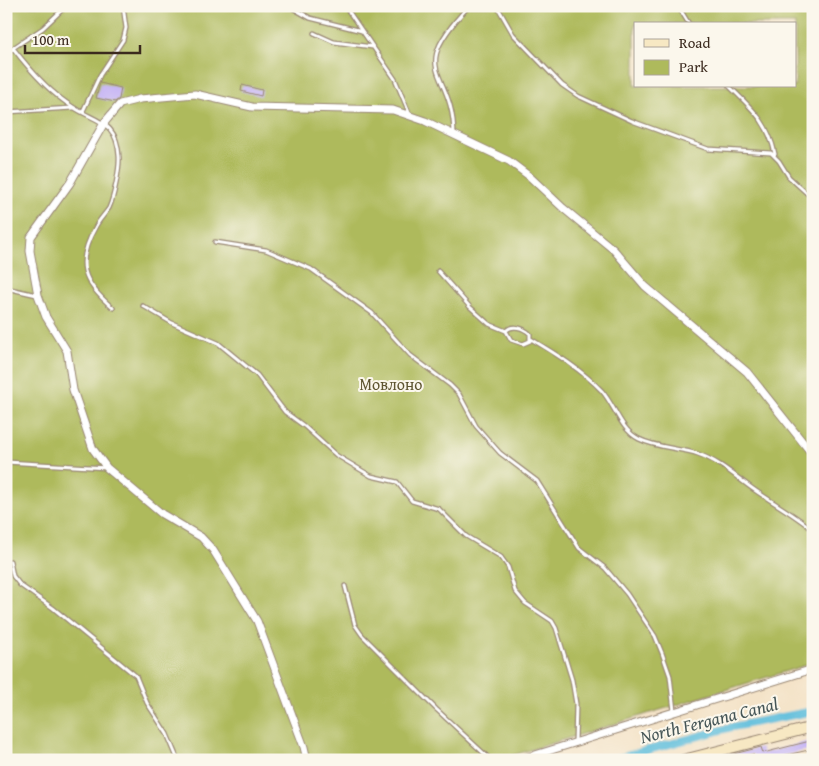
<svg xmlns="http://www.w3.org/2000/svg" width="819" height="766" font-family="'Gentium Book Plus',serif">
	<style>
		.green { fill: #aeba5c; stroke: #74723d; fill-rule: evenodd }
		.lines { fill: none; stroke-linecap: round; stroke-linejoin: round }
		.canal { stroke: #5ebedc; stroke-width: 8 }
		.building { fill: #c3b1f5 }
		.lane-casing { stroke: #988673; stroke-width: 5.5 }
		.street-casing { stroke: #988673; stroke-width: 9 }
		.secondary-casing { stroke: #988673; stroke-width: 12 }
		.lane { stroke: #fff; stroke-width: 3 }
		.street { stroke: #fff; stroke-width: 7 }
		.secondary { stroke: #f7e8c3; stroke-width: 10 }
		.labels { text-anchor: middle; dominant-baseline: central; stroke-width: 4; stroke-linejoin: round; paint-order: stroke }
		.park-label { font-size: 16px; fill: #5e5531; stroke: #fbf7ec }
		.water-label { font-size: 18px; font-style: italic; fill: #465657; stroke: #fbf7ec }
	</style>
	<rect width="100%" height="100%" fill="#fbf7ec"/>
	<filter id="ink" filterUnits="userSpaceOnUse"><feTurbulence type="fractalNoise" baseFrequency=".02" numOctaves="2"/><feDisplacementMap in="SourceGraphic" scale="10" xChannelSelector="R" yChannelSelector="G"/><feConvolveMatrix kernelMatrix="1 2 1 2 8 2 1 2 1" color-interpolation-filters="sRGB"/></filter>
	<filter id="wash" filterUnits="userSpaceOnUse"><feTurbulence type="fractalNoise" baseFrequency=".0096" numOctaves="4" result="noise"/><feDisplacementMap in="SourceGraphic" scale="20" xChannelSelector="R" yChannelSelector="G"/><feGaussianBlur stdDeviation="1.12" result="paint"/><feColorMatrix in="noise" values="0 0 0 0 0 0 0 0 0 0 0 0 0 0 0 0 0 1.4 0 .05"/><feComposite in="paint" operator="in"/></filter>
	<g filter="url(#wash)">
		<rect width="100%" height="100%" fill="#f4e3c8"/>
		<path class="green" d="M18,6H813V663L504,758L479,760H6V15ZM635,24H795V86H635Z"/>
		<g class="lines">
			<path class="canal" d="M612,760L732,727L813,711"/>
		</g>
		<g id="blocks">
			<path class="building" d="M100,83L121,88L119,99L115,102L96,98Z
				M242,85L262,90L261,96L241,91Z
				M810,741L813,742V749L782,756L783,760H754L753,754L732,760L730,755L761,747L763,753Z"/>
		</g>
	</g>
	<g filter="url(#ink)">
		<use href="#blocks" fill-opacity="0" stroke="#988673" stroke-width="1"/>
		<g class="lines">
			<g class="lane-casing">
				<path id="lane" d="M289,6L310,18L362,31
					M345,6L395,79L410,115
					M497,6L513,34L562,85L578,96L632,121L708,149L771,153L779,161L789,177L813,199
					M678,6L689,24
					M314,33L334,42L373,47
					M13,48L43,28L66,6
					M6,53L13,48C29,69 50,93 73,107C95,122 117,120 119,156C120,168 114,197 109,208C105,214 99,220 96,226C75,263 82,282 113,308
					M729,86C752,109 768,121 775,154
					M83,111L100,75L123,40L126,28L123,6
					M6,112L73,108
					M454,136C454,67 404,75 469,6
					M215,242L266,250L311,269L372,313L410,355L450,385L459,394L476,426L500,453L537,481L579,548L605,568L627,594L655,636L662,653L670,676L674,711
					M438,271L470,307L489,324L506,331L511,340L523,344L530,341V334C524,328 512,324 506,331
					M6,288L37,295
					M143,306L172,323L218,343L257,375L285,412L304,426L336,455L371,476L397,482L412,501L439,509L466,536L501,557L508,567L515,591L525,603L552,621L556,628L572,680L576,704L575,742
					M531,339C556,354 582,370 602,391C615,406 620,429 639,439C657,448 680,448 698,454C721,462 737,478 756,491C775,504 795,515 813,530
					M6,462L107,468
					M10,561L13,576L20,585L53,608L136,676L147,703L167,734L178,760
					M345,586L355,625L362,635L436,709L491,760"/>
			</g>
			<g class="street-casing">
				<path id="street" d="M307,760L304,747L257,621L213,550L201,537L162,514L107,468L93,449L73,390L67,351L46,317L38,295L30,251L31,237L70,183L104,123L120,104L140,99L195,94L252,107L393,110L425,121L509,161L529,176L563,208L614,250L645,286L747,372L813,455
					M519,760L813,669"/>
			</g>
			<g class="secondary-casing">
				<path id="secondary" d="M683,760L813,727"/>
			</g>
			<use href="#lane" class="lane"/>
			<use href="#street" class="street"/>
			<use href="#secondary" class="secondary"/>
		</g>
	</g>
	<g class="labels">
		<g class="park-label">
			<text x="391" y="384">Мовлоно</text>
		</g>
		<g class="water-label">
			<text transform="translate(709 720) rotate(-14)">North Fergana Canal</text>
		</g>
	</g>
	<rect width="819" height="766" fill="none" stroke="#fbf7ec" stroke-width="25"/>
	<rect x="634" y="22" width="162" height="65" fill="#fbf7ec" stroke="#aea59a"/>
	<rect x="644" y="39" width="25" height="8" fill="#f7e8c3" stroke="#aea59a"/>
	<text x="679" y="48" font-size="15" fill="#3b2a1e">Road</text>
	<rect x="644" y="60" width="25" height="15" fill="#aeba5c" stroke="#aea59a"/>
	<text x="679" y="72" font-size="15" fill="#3b2a1e">Park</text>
	<path d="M25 45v8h115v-8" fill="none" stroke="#3b2a1e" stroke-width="2.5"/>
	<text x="32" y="45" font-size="15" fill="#3b2a1e" stroke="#fbf7ec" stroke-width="4" paint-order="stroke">100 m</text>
</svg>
